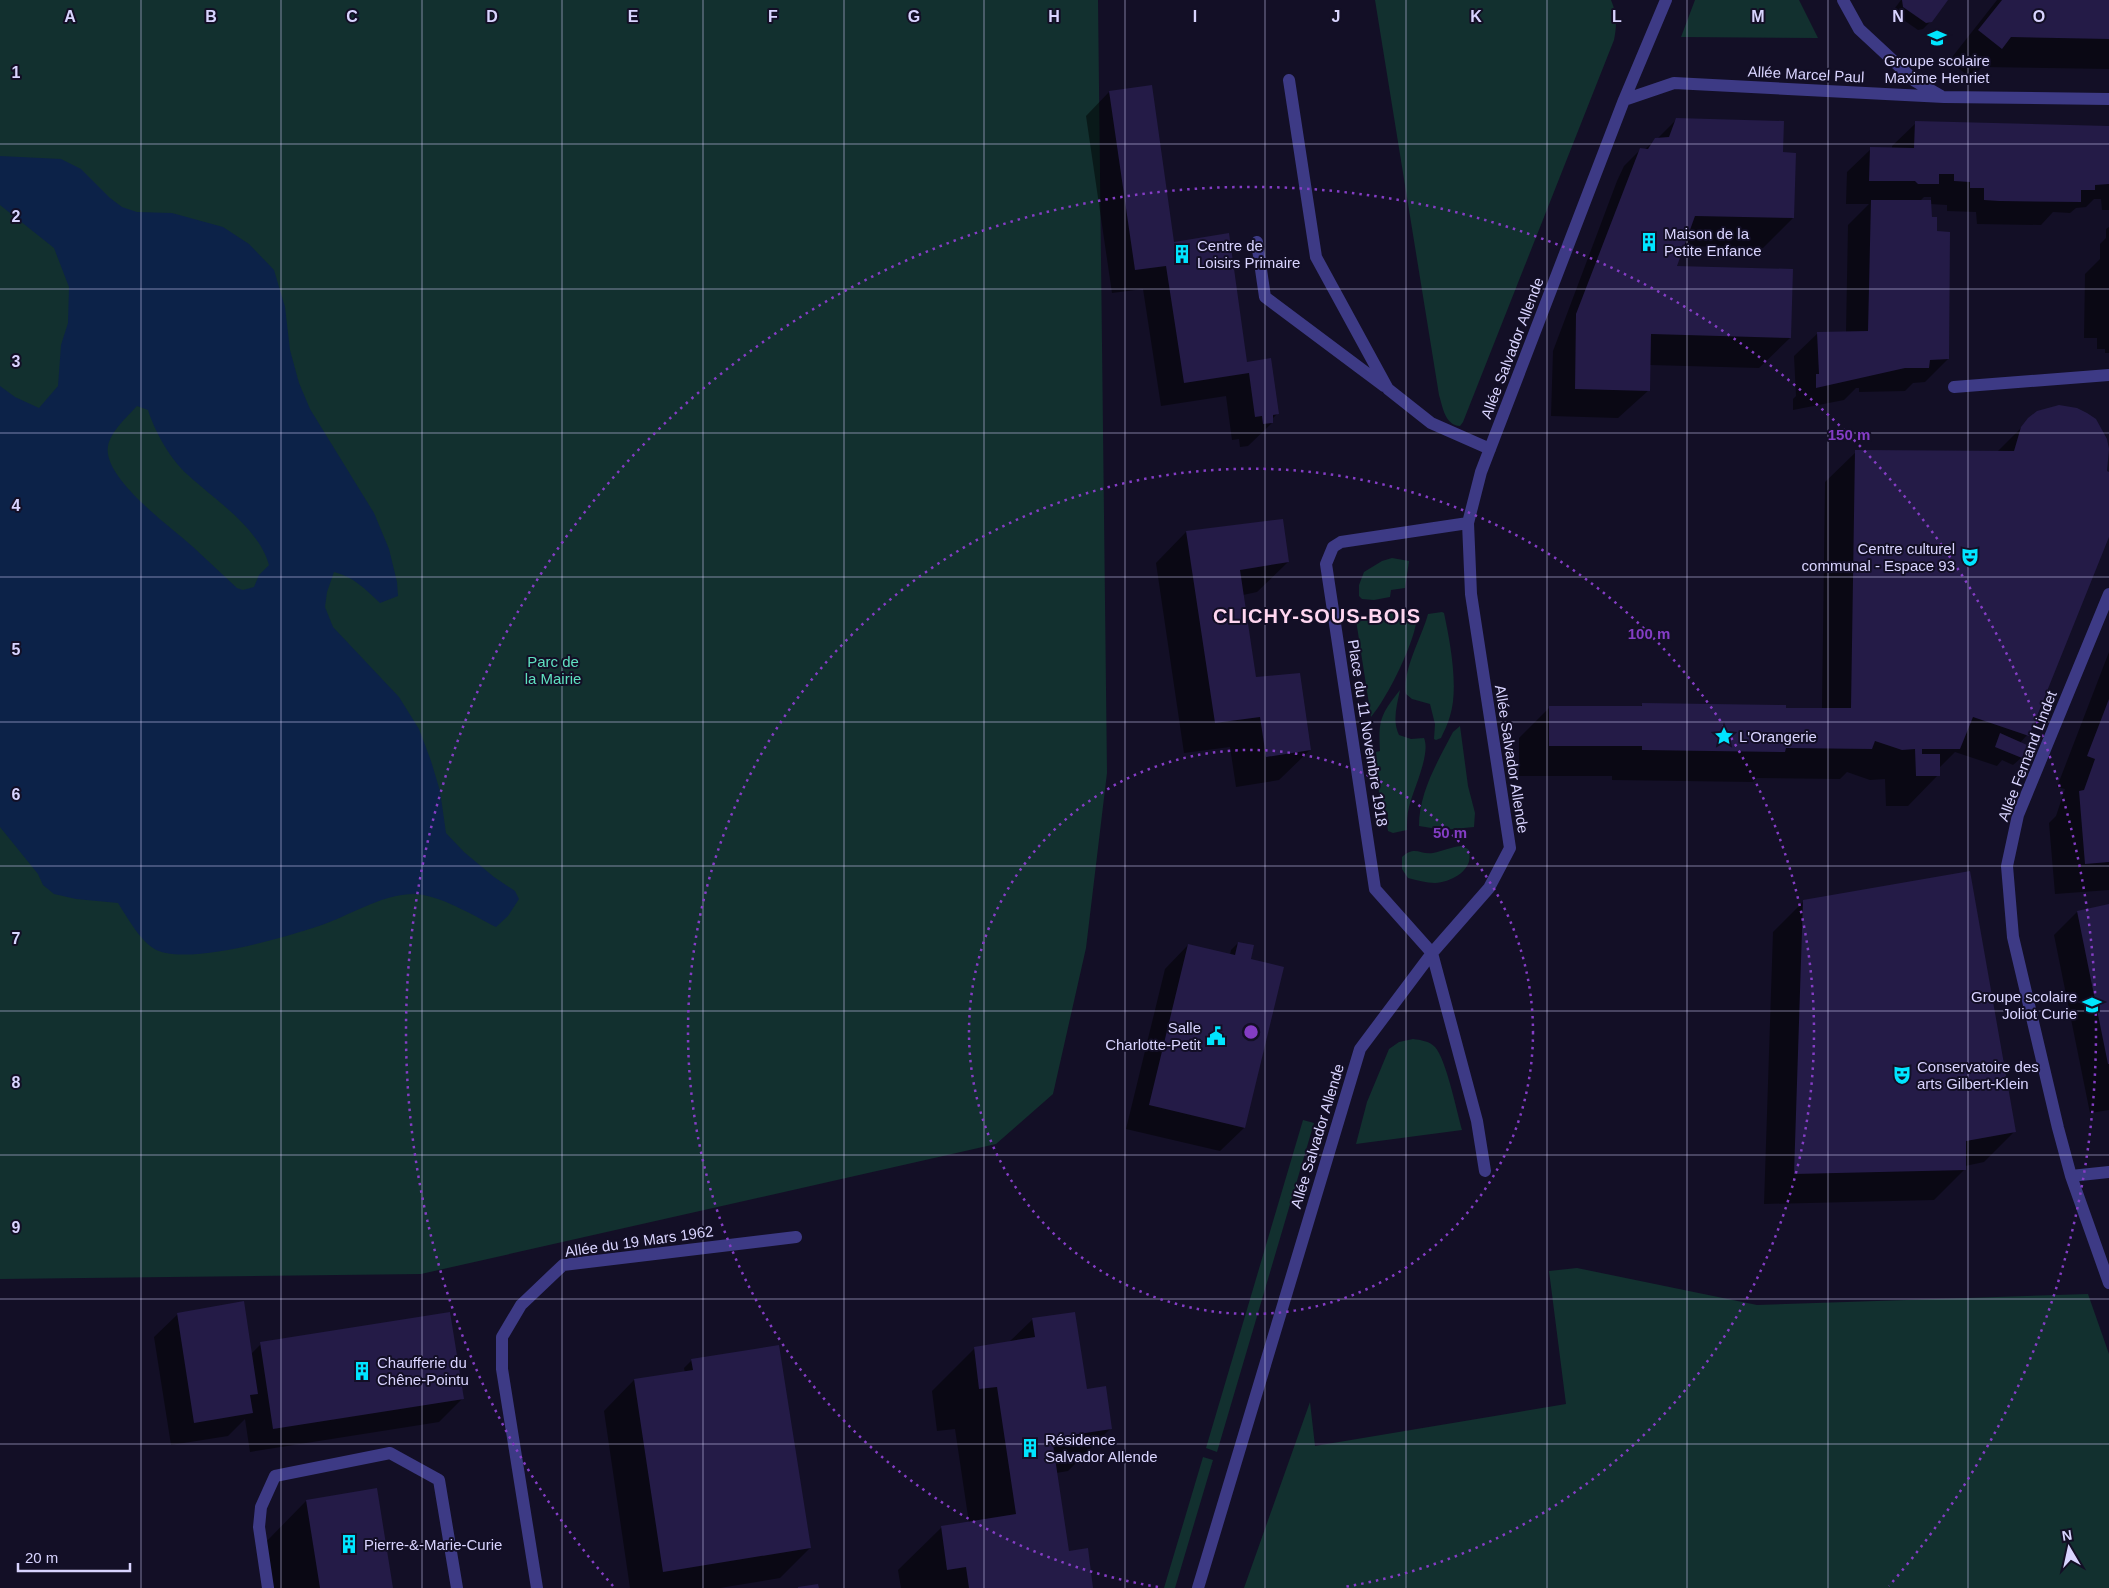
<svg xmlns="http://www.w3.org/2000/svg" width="2109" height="1588" font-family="Helvetica,sans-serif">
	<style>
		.green { fill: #12302f }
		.water { fill: #0c2248; fill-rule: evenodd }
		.shadow { fill: #0007; fill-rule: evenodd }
		.building { fill: #241b47 }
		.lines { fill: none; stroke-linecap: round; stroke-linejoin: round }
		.minor { stroke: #3d3a85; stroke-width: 12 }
		.grid { fill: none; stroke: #d9d4ff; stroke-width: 1; stroke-opacity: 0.55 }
		.ring { fill: none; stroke: #843dc5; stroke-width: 2.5; stroke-dasharray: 2.5 5 }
		.labels { text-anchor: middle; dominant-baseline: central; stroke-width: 4; stroke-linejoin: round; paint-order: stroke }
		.poi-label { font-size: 15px; fill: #d9d4ff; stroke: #130f26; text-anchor: start }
		.street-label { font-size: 15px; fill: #d9d4ff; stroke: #130f26 }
		.park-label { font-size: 15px; fill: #5fe0c0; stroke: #130f26 }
		.district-label { font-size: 20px; font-weight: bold; letter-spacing: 1px; fill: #ffd6f0; stroke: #130f26 }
		.grid-label { font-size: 16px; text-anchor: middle; font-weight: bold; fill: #d9d4ff; stroke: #130f26; stroke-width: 4; stroke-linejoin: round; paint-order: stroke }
		.centre { fill: #843dc5; stroke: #130f26; stroke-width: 2.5 }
		.ring-label { font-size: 15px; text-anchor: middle; font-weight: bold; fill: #843dc5; stroke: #130f26; stroke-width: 4; stroke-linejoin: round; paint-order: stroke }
	</style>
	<rect width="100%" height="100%" fill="#130f26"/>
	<path class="green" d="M0,0H1098L1107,773L1086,948L1053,1094L996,1144L421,1274L0,1279Z
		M1375,0H1611C1617,14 1617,25 1614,40L1463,422L1460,426C1445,425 1443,408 1439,395Z
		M1695,0H1799L1818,38L1681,37Z
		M1392,558L1409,561L1405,588L1391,590L1390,597L1374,600L1362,599L1359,596V585L1364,572L1382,561Z
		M1410,612L1417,614C1418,637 1387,699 1371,717L1356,620L1365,615Z
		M1442,612L1444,613C1450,641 1459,688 1450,716C1448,724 1444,731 1441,738L1436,740L1434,739L1435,724L1430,704L1412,699L1406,694C1402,670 1422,637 1428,614Z
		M1400,690C1397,705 1392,721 1399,735L1411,739L1424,738C1431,754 1413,790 1409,807C1407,814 1407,823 1407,830L1393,833L1388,831L1387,825L1388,814L1380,807L1376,752L1380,751C1378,720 1381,714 1400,690Z
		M1460,726L1468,786L1475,813L1474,827L1444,830L1419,826C1419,792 1438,761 1453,732Z
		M1461,846L1468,849C1476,868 1453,882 1435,883C1426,883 1417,880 1408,878L1402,869V857C1415,845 1420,855 1433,853C1442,851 1451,847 1461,846Z
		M1413,1039C1421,1040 1429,1041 1435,1047C1446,1059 1457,1112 1462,1130L1356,1144L1367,1102L1389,1049L1399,1042Z
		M1303,1120L1314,1123L1217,1452L1206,1448Z
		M1577,1268L1757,1305L2088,1294L2109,1354V1588H1244L1310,1402L1315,1446L1566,1404L1549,1271Z
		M1203,1457L1213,1460L1175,1588H1164Z"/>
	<path class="water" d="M0,156L61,159L81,169L110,198L122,207L137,212L172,213L223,227L249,244L274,270L285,307L290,350L299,383L310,409L374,513L389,549L397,582L398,596L380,603C365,589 354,577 334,572L327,592L325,607L333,627L399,697L419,729L431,761L440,791L446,833L464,852L494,877L515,891L519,899L508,916L496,927C474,916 437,893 412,894C380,895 349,916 319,926C286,937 182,968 153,948C140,940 127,917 118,903L76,899L54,894L43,885L38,874L0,827V386L15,397L39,408L58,386L61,345L68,323L69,287L54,248L0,205ZM137,406L148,410C155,432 170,459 188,475C215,500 259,528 269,565L259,575L254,587L243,590L237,588C222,574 207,560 192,546C171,527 102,478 108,446C111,431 127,417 137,406Z"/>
	<path class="shadow" d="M1901,0H1946L1931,21L1923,29L1918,30L1895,14V8Z
		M1997,0H2109V69L1982,67L1971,78L1949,61Z
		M1109,92L1173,243L1278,413L1272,419V423L1248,446L1240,447L1239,439L1232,440L1226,396L1161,406L1143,289L1112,293L1086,116Z
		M1677,119L1781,154L1793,218L1763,248L1683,246L1675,267L1790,338L1759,368L1650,365L1649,390L1618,418L1551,416L1553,351L1617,181L1624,166L1640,150H1644L1657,139Z
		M1916,123L2109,127V210H2102L2101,199H2094L2086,207L2076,208L2070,213L2053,212L2041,225L1977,224L1976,212L1947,211V205L1930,204L1948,359L1925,382L1913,383L1905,391L1859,392V388H1856L1844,400L1793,410V399L1796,396L1794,356L1818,333H1846L1848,225L1869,204H1846L1847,172L1871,149H1892V146ZM1924,197H1931V201H1920Z
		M2109,227V353H2105V349H2097V338H2084L2085,274L2100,259V244L2106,238V229Z
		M2021,428L2109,474V534L2027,735L2020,743L2026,745L2021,758L2013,765L2002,760L1997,766L1955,752L1938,769V775L1908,806H1886L1885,779L1870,780L1847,772L1840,779L1757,778L1753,782L1612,780V776H1519V738L1549,708L1640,707L1643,704L1822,709L1825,482L1856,452H1997Z
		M1186,532L1288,562L1257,592L1243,595L1255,679L1310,750L1279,780L1236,787L1230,747L1184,753L1156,563Z
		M2109,652V890L2055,894L2049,823L2056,816L2065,789L2057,787Z
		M1804,901L2014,1132L1984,1162L1965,1166V1169L1934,1200L1764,1204L1773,932Z
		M2109,905V1110L2090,1113L2054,935L2077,912Z
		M1238,943L1250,958L1244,1128L1220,1151L1126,1129L1165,969L1188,945L1230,955L1231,950Z
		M178,1314L251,1354L261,1344L462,1399L439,1422L250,1452L245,1419L228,1436L171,1445L154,1337Z
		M1033,1319L1086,1390L1111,1428L1068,1471L1056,1473L1068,1553L1092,1588H901L898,1570L941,1528L969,1523L955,1429L937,1431L932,1391L975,1348L1009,1342Z
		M692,1360L810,1548L780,1578L720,1588H630L604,1411L634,1380L685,1373L684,1368Z
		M306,1501L391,1588H270L264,1544Z"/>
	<path class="building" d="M1902,0H1948L1932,22L1926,23L1903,7Z
		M2002,0H2109V39L2011,37L2002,49L1978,30Z
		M1152,85L1174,242L1229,233L1247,362L1271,358L1279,414L1273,415V423L1263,424L1262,416L1255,417L1249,373L1184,383L1166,266L1135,270L1109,91Z
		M1676,118L1784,121L1783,152L1796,153L1794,218L1695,216L1677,266L1793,269L1791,338L1651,334L1650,391L1575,389L1576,314L1640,148L1648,149L1655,138L1669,137Z
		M1915,121L2109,126V184L2095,185V190H2081V202L1999,201L1984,200V188H1970V182L1954,181V174H1939V184H1918L1915,181H1869L1870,147L1914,148Z
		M1871,200H1931L1932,217H1937V231L1950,232L1949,359L1930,360L1929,368H1905L1816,388V374H1819L1817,332L1868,331Z
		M2059,405L2077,408L2087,413L2096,419L2107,439L2109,449L2107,471L2109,472V537L2029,736L1973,717L1960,749H1922V754H1940V776H1916L1915,749L1902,750L1875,741L1872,749L1786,748L1785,752L1642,750V746H1549V706H1642V703L1786,705V708H1851L1855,450L2014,451L2021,427L2028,418L2037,411Z
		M1283,519L1289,562L1240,570L1256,677L1300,673L1311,750L1266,757L1260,717L1215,723L1186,531Z
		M2109,699V862L2085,864L2079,791L2084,790L2095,759L2087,756Z
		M2000,733L2027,745L2022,758L1995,747Z
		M1970,871L2016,1132L1966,1141V1170L1794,1174L1803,900Z
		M2109,904V1064H2108L2077,911Z
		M1238,942L1254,945L1251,959L1284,967L1245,1128L1149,1105L1188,944L1235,955Z
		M244,1301L258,1394L250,1395L253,1413L194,1423L177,1313Z
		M450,1312L464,1399L273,1429L260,1342Z
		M1075,1312L1087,1389L1106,1386L1112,1429L1052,1438L1069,1551L1088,1548L1093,1588H969L966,1567L947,1570L941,1526L1016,1514L997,1387L979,1389L974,1347L1035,1337L1032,1318Z
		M779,1345L811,1548L663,1572L634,1379L693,1370L691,1359Z
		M377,1488L393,1588H320L306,1500Z
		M818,1584L819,1588H798V1587Z"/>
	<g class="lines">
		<path class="minor" d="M1843,0L1859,29L1915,81L1941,96
			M1289,80L1316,257L1388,389L1431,423L1490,449
			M1624,100L1674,83L1944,97L2109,99
			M1257,242L1265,297L1384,386
			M1954,387L2109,375
			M1468,523L1341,542L1333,547L1326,564L1375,889L1432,953L1477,1121L1485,1171
			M2109,594L2018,815L2007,866L2013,937L2058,1128L2071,1176L2109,1283
			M2071,1176L2109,1172
			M268,1588L259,1527L261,1507L275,1476L390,1453L439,1480L457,1588
			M537,1588L502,1369V1337L521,1305L563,1265L796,1237
			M1198,1588L1360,1049L1432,953L1489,888L1510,848L1471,594L1468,523L1481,472L1624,100L1666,0"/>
	</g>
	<path class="grid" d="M141,0V1588M281,0V1588M422,0V1588M562,0V1588M703,0V1588M844,0V1588M984,0V1588M1125,0V1588M1265,0V1588M1406,0V1588M1547,0V1588M1687,0V1588M1828,0V1588M1968,0V1588M0,144H2109M0,289H2109M0,433H2109M0,577H2109M0,722H2109M0,866H2109M0,1011H2109M0,1155H2109M0,1299H2109M0,1444H2109"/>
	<g class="ring">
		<circle cx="1251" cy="1032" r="282"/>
		<path d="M1158 1587A563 563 0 1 1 1344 1587"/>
		<path d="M613 1586A845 845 0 1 1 1889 1586"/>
	</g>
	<defs>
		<g id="school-bare" transform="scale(1.5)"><path d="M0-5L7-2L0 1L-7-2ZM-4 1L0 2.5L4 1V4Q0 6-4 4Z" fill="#00e5ff" stroke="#130f26" stroke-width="2.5" paint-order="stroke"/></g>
		<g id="building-bare" transform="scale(1.5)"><path d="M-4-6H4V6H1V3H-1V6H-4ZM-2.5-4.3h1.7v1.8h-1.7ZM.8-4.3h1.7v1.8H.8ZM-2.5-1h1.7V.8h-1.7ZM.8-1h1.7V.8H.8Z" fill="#00e5ff" stroke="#130f26" stroke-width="2.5" paint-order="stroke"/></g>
		<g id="theatre-bare" transform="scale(1.5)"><path d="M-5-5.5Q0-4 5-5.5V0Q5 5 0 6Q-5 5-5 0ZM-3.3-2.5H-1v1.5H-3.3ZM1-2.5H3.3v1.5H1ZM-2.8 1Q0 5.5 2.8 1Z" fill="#00e5ff" stroke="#130f26" stroke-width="2.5" paint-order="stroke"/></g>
		<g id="sight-bare" transform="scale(1.5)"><path d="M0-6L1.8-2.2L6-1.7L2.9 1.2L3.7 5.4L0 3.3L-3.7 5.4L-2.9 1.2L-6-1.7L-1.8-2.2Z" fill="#00e5ff" stroke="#130f26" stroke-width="2.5" paint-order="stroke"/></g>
		<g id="civic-bare" transform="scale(1.5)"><path d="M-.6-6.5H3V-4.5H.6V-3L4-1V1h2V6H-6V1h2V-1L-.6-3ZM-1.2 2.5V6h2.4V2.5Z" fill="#00e5ff" stroke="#130f26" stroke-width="2.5" paint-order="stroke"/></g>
	</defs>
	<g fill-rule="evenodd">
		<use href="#school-bare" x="1937" y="38"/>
		<use href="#building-bare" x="1649" y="242"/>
		<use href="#building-bare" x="1182" y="254"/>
		<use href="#theatre-bare" x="1970" y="557"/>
		<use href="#sight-bare" x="1724" y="736"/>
		<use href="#school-bare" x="2092" y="1005"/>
		<use href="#civic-bare" x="1216" y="1036"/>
		<use href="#theatre-bare" x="1902" y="1075"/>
		<use href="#building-bare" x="362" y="1371"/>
		<use href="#building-bare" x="1030" y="1448"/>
		<use href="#building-bare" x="349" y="1544"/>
	</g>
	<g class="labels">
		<g class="poi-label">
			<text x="1937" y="60" text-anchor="middle">Groupe scolaire<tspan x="1937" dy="17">Maxime Henriet</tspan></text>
			<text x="1664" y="233">Maison de la<tspan x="1664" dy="17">Petite Enfance</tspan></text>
			<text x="1197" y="245">Centre de<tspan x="1197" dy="17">Loisirs Primaire</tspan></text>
			<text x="1955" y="548" text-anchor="end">Centre culturel<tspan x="1955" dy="17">communal - Espace 93</tspan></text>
			<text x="1739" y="736">L'Orangerie</text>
			<text x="2077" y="996" text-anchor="end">Groupe scolaire<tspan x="2077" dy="17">Joliot Curie</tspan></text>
			<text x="1201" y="1027" text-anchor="end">Salle<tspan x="1201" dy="17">Charlotte-Petit</tspan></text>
			<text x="1917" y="1066">Conservatoire des<tspan x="1917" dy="17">arts Gilbert-Klein</tspan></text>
			<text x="377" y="1362">Chaufferie du<tspan x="377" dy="17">Chêne-Pointu</tspan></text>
			<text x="1045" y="1439">Résidence<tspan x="1045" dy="17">Salvador Allende</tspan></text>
			<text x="364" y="1544">Pierre-&amp;-Marie-Curie</text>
		</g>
		<g class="street-label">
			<text transform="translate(1806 74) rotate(3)">Allée Marcel Paul</text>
			<text transform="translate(1512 348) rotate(-69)">Allée Salvador Allende</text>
			<text transform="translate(1368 733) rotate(81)">Place du 11 Novembre 1918</text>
			<text transform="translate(2027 756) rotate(-69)">Allée Fernand Lindet</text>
			<text transform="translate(1512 759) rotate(81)">Allée Salvador Allende</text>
			<text transform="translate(1317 1136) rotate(-73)">Allée Salvador Allende</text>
			<text transform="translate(639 1241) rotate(-8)">Allée du 19 Mars 1962</text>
		</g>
		<g class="park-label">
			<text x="553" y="661">Parc de<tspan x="553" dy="17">la Mairie</tspan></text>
		</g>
		<g class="district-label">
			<text x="1317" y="616">CLICHY-SOUS-BOIS</text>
		</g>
	</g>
	<g class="grid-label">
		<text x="70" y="22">A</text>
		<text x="211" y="22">B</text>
		<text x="352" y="22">C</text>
		<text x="492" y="22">D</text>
		<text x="633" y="22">E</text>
		<text x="773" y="22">F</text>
		<text x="914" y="22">G</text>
		<text x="1054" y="22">H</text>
		<text x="1195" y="22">I</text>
		<text x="1336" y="22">J</text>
		<text x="1476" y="22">K</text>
		<text x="1617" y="22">L</text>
		<text x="1758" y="22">M</text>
		<text x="1898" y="22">N</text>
		<text x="2039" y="22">O</text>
		<text x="16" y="78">1</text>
		<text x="16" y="222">2</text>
		<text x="16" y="367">3</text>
		<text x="16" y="511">4</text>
		<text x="16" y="655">5</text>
		<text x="16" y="800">6</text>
		<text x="16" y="944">7</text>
		<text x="16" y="1088">8</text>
		<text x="16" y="1233">9</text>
	</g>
	<circle cx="1251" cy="1032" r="8" class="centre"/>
	<g class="ring-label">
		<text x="1849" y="440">150 m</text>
		<text x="1649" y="639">100 m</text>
		<text x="1450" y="838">50 m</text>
	</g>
	<g transform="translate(2069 1548) rotate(351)" stroke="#130f26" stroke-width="4" paint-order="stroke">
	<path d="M0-4L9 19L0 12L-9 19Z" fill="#d9d4ff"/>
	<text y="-8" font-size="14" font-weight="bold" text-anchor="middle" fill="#d9d4ff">N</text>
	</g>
	<path d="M18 1563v8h112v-8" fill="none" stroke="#d9d4ff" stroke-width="2.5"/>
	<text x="25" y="1563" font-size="15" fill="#d9d4ff" stroke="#130f26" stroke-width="4" paint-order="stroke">20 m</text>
</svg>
